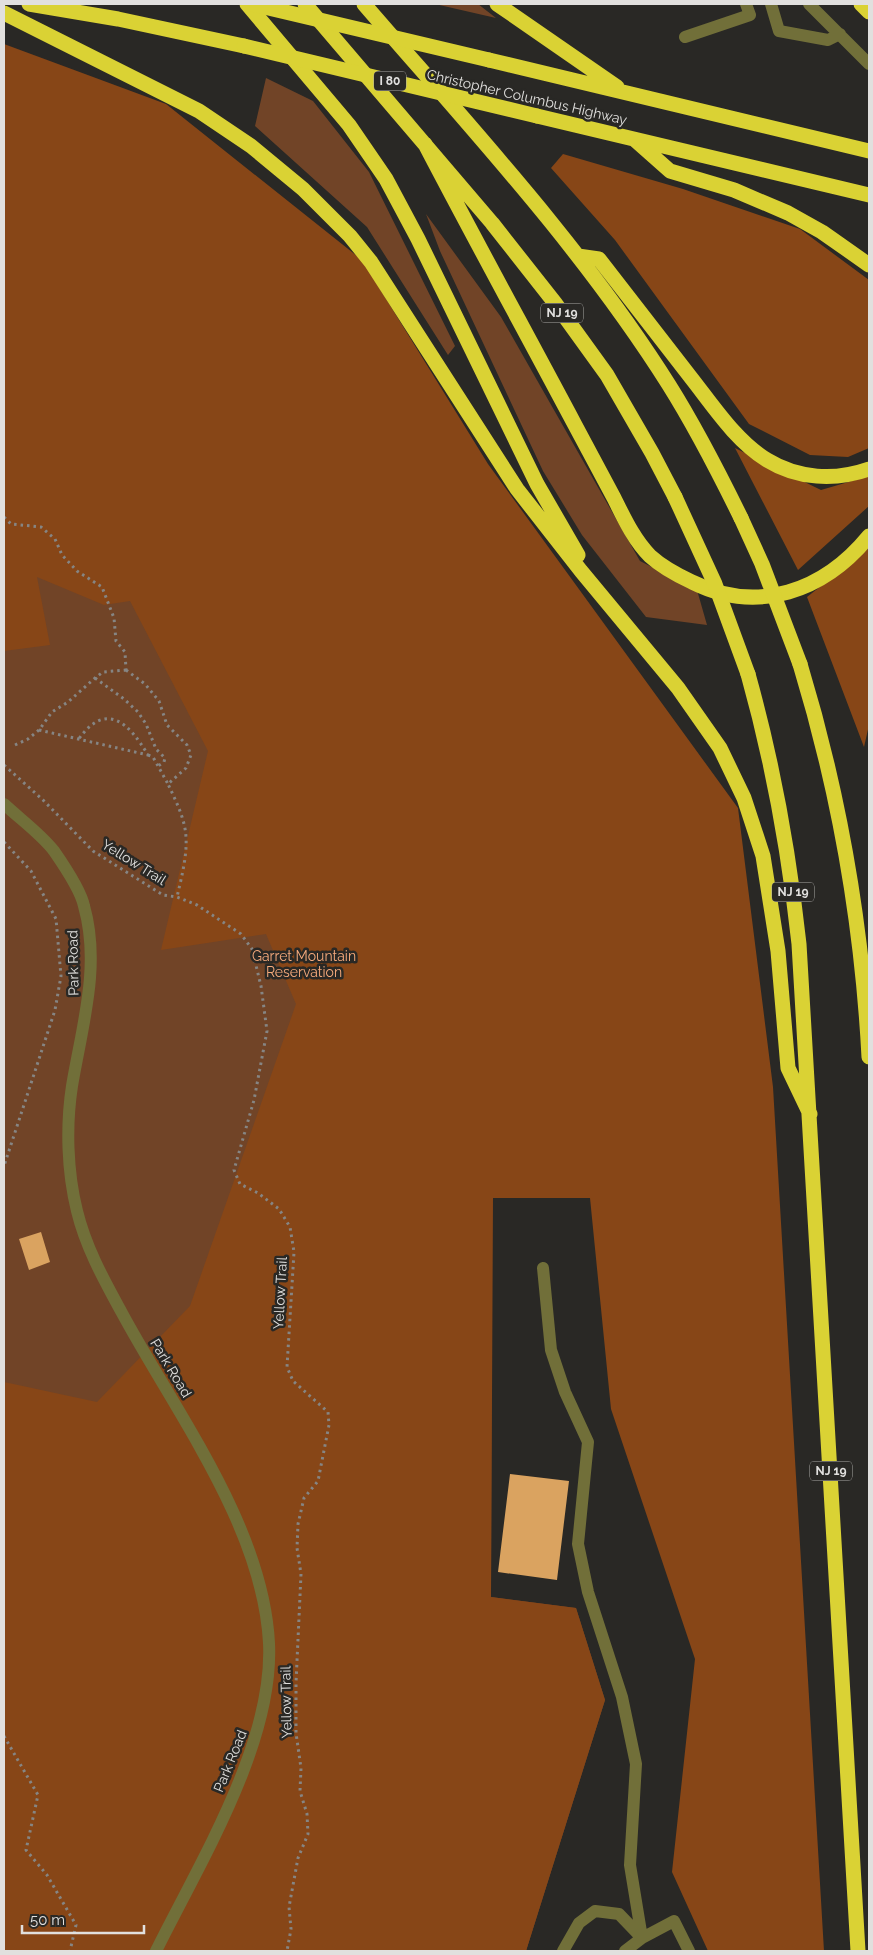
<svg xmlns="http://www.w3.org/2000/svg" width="873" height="1955" font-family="Raleway,sans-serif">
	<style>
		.green { fill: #714427 }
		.forest { fill: #874617 }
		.building { fill: #daa360 }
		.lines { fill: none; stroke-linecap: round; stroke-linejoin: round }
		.path { stroke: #868583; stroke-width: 3; stroke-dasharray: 2.5 4; stroke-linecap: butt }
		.minor { stroke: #716f39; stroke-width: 12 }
		.highway { stroke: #dad234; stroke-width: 15 }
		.highway-bridge { stroke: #dad234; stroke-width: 15 }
		.labels { text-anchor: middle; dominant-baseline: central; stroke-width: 5; stroke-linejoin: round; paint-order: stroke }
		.shield { fill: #292825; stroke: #aaa9a6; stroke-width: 1 }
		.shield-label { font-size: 12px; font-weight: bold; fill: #e1e0de }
		.street-label { font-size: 14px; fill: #e1e0de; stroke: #292825 }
		.park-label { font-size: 14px; fill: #f7ab7c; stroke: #292825 }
	</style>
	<rect width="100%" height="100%" fill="#292825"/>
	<path class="green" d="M435,4H478L496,18Z
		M4,47L590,1198H492L491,1597L576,1608L605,1700L526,1951H4Z
		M266,78L313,101L369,172L455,346L448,355L367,227L255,126Z
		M426,214L501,317L640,561L697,590L707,625L646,617L582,535L543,471L440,251Z"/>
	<path class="forest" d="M4,44L166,104L362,260L488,464L738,808L773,1087L824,1951H708L672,1872L695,1659L611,1409L590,1198H493L491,1597L576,1608L605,1700L526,1951H4V1382L97,1402L190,1306L296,1004L266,934L161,950L208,751L130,601L104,605L37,577L50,645L4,651Z
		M563,154L683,189L800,229L869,280V448L848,457L810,455L749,424L615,240L551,168Z
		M735,448L821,490L869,476V506L798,570Z
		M869,548V725L864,747L807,597Z"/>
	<path class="building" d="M41,1232L50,1262L29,1270L19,1239Z
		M510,1474L569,1481L557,1580L498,1572Z"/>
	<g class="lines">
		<path class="path" d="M4,517L11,524L41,527L55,539L62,555L77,571L102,587L114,618L116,641L125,652L126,670
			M126,670L145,684L159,701L167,725L187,745L191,755L186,768L168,784C174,797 181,811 184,824C190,847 182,875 177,897
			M95,678L124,699L138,712L146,724L156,749L165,758L164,762L158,766
			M39,730L148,755C129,723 106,700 78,740
			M15,745L28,739L39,730L52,712L68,702L95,678L103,672L126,670
			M148,755L153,757L168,784
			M4,765L43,800L93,851L163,895L177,897L197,905L241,934L252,949L261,986L267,1031L254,1100L234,1170L240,1184L258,1193L279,1209L290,1227L294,1252L287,1367L293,1381L328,1412L329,1425L318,1481L304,1498L298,1524L297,1548L301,1574L296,1683V1733L301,1768L300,1791L307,1814L308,1834L298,1858L289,1907L291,1929L287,1951
			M4,842L31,871L56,919L61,976L55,1010L4,1166
			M4,1736L38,1795L26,1850L47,1875L76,1925L70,1951"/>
		<path class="minor" d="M771,4L779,31L828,40L840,34
			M809,4L869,64
			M685,37L750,15L746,4
			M4,804C20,819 41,834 54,851C63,864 81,891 84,906C101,966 82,1026 72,1086C66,1125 67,1171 77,1211C86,1248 104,1280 122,1313C176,1413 263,1527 269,1643C274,1743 200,1862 156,1951
			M543,1268L551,1350L565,1392L588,1442L578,1544L588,1592L622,1697L636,1764L630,1865L642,1938
			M563,1951L579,1923L595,1911L619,1914L642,1938
			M625,1951L642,1938L674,1921L689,1951"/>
		<path class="highway" d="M29,4L118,19L244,46
			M247,4L349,125L386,179L418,239L537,484L578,555
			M305,4L492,223L555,303L607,375L652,453L675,497
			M364,4C470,127 582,247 669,385C696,428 719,473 741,518
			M497,4L617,87
			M861,4L869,12
			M4,13L199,111L251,146L303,189L350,236L371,262L517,489L581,571L678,688L720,748L744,798L763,856L778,951L788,1068L810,1114
			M489,60L869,151
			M537,116L869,195
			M635,140L670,171L734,190L788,213L822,232L869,265
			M425,144C474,238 525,331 575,425C588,449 601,474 614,498C624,518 634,540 650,556C662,567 677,575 692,582C758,615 824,591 869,536
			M578,256L599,259C630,299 661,339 692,379C714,407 736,441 767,460C798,479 835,481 869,469
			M800,664C839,792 862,924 869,1057
			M748,674C773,763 789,852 799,944L858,1951"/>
		<path class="highway-bridge" d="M252,4L489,60
			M244,46L537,116
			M675,497L715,584L748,674
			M741,518L762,564L800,664"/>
	</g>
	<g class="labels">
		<g class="shield">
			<rect x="374" y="71.5" width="32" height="19" rx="4"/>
			<rect x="541" y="303.5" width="42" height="19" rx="4"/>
			<rect x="772" y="882.5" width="42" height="19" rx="4"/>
			<rect x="810" y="1461.5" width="42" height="19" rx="4"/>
		</g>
		<g class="shield-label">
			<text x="390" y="81">I 80</text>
			<text x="562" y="313">NJ 19</text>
			<text x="793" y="892">NJ 19</text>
			<text x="831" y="1471">NJ 19</text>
		</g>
		<g class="street-label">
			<text transform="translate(527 97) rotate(13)">Christopher Columbus Highway</text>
			<text transform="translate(134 862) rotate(32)">Yellow Trail</text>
			<text transform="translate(73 963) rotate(-91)">Park Road</text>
			<text transform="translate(280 1293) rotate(-87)">Yellow Trail</text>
			<text transform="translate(171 1368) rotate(59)">Park Road</text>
			<text transform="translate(286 1702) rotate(-91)">Yellow Trail</text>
			<text transform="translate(230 1761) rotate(-68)">Park Road</text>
		</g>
		<g class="park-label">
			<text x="304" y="956">Garret Mountain<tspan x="304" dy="16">Reservation</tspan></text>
		</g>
	</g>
	<rect width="873" height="1955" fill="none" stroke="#e1e0de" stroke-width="10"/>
	<path d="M22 1925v8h122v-8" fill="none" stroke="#e1e0de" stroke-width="2.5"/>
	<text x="30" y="1925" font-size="15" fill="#e1e0de" stroke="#292825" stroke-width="4" paint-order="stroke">50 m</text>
</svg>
